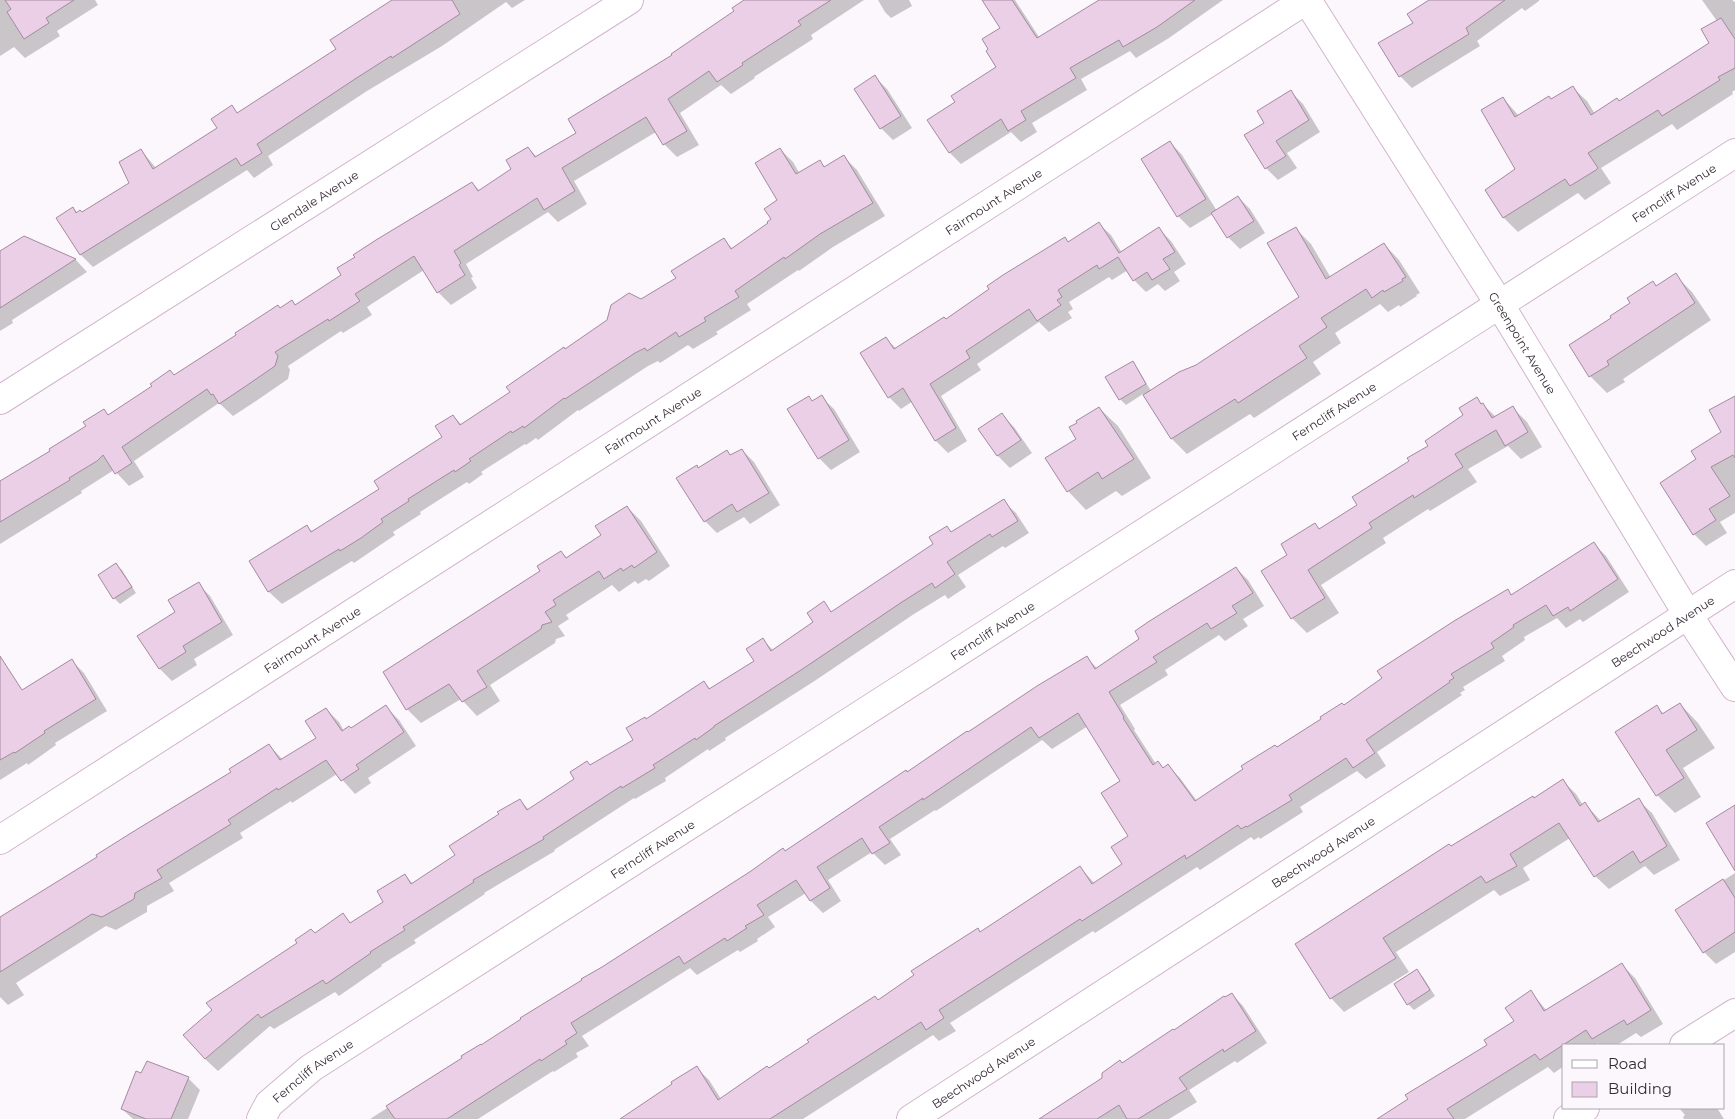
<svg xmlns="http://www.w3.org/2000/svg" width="1735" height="1119" font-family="Montserrat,sans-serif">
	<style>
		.shadow { fill: #0003 }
		.building { fill: #eacfe7; stroke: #a38aa0 }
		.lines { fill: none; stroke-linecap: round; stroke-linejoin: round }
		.minor-casing { stroke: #d0b5cd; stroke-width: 30 }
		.minor { stroke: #fff; stroke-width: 28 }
		.labels { text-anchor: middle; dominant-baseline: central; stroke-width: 4; stroke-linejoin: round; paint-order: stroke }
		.street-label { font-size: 12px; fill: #352a34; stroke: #fcf7fc }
	</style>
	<rect width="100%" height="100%" fill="#fcf7fc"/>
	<path class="shadow" d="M0,0H95L98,5L57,31L60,36L25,58L14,47L0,56Z
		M394,0H525L512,8L506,2L442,46L367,91L268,156L273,165L254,178L247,170L93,267L81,255L73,208L78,213L82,214L131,183L141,150L156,168L219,129L232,107L238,114L338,50Z
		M747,0H864L811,35L813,39L754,77L755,78L731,94L721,85L680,113L699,145L677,157L664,144L656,132L574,181L587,204L558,222L548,212L466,264L473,277L471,278L477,288L451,305L438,292L424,270L367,307L372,315L343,333L341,331L288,366L290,370L288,379L256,401L233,416L219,403L134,461L144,477L129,486L114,470L81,491L82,493L0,544V483L87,427L104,411L109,415L153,386L170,371L175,376L280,309L296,306L343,276L472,183L480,191L513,170L528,148L537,157L578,134L673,55L736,11Z
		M878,0H909L912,6L891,18L885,12Z
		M990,0H1015L1039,37L1113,0H1223L1169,38L1136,58L1130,51L1081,79L1087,90L1032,123L1037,132L1021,142L1011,132L961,164L950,153L929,121L957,102L997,67L1001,28Z
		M1431,0H1539V1L1525,11L1522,8L1477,41L1480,46L1412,88L1400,76L1414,23Z
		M1702,0H1732L1735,2V90L1732,92L1733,94L1677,130L1672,124L1601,168L1611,183L1585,200L1578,193L1518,232L1504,218L1486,190L1517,169L1503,98L1519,116L1552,101L1572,87L1587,101L1595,114L1620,103L1711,43L1717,21Z
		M875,77L887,89L912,128L893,140L881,128Z
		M1291,92L1303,104L1320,132L1287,153L1297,168L1278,180L1266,168V123Z
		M1170,142L1182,155L1217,211L1238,197L1250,209L1265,233L1240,249L1228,237L1213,214L1190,228L1178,216Z
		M780,149L793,162L800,174L820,162L826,168L844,157L857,170L885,216L833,247L799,271L798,270L747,304L751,310L716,332L718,334L693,349L688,345L660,363L658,361L648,366L579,411L578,410L538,440L536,438L526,445L525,444L481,472L483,474L469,484L467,482L420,512L421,514L393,532L395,535L354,563L352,561L282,604L269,592L251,562L307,527L313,532L381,490L443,438L453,416L462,425L512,393L566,350L641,300L677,279L723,239L733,249L773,219L779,200Z
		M1099,224L1111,235L1122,253L1159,229L1171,241L1186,264L1174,272L1180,281L1165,291L1158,284L1146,292L1134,280L1128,270L1112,280L1109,277L1069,302L1073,309L1068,312L1072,318L1049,332L1039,322L977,364L981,370L941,396L967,441L948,453L936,441L913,401L901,409L889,397L886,339L897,349L946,321L1065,239L1069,243Z
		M1295,228L1311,244L1331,278L1384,244L1399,260L1420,293L1416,295L1417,296L1400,307L1399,305L1388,312L1380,304L1335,333L1341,343L1313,362L1321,374L1254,418L1250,414L1187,454L1172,439L1143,394L1126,405L1120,399L1132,363L1138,369L1151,391L1197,366L1301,297Z
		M24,237L76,260L87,272L12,320L13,323L0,331V261Z
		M1675,275L1692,292L1711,320L1623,379L1625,382L1607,393L1590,376L1571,346L1613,318L1632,303L1653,283L1657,287Z
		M821,397L834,409L860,452L831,470L819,458L813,402Z
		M1735,398V513L1720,522L1727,533L1706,546L1694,534L1698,459L1723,432Z
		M1477,399L1496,417L1512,407L1527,422L1542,447L1521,459L1508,446L1468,469L1477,482L1430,511L1428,509L1383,538L1386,543L1321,585L1339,613L1307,633L1292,618L1263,572L1289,556L1315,525L1320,529L1359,506L1464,415Z
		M1099,408L1118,426L1151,478L1122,496L1116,491L1086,510L1068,491L1078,439Z
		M1002,415L1014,427L1032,453L1010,468L998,456L980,430Z
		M742,450L754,462L780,505L750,524L744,517L717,533L705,521L699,469L731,456Z
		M1003,501L1016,513L1029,533L1005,548L1003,546L958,575L966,587L948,599L945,595L914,614L813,682L725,738L726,740L709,751L708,749L665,778L666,781L635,799L634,798L554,850L555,851L484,893L485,894L414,940L416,943L381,965L382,966L339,996L335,992L274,1029L270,1026L218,1071L205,1059L315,934L343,915L351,923L385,903L405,875L413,884L457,856L520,800L529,810L576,779L591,766L635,740L647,721L704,682L711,690L755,661L763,640L773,650L814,623L823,603L832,612L935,544L946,527L952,532Z
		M627,507L641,521L670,566L649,581L646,579L638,584L635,581L619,592L612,585L566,615L569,619L558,626L565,636L556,639L555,643L490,685L500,701L477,716L461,699L421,723L407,709L384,672L542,572L561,552L567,558L602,535Z
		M1594,544L1606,556L1629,592L1583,622L1580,619L1566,628L1557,618L1524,637L1525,640L1502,656L1505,661L1463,687L1465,690L1460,693L1462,695L1377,752L1386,766L1366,779L1357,771L1300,807L1303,812L1260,839L1259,837L1254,840L1251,837L1200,870L1197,867L1095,933L1093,931L950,1023L956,1031L939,1041L933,1035L803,1119H630L697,1068L709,1080L721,1099L879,1001L1080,867L1095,884L1123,864L1129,836L1121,781L1088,726L1052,749L1042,740L936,811L935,810L890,839L901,855L885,865L872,852L828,880L841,901L823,913L810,900L806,893L768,917L775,927L757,939L758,941L740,952L738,950L697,975L690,968L582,1036L589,1046L576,1053L578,1057L554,1072L553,1071L478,1119H370L1087,658L1097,668L1141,639L1236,568L1248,580L1264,606L1243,619L1248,626L1225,641L1219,635L1165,670L1168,675L1120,705L1135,729L1134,730L1156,764L1164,769L1168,766L1180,778L1197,801L1344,706L1508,591L1512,595Z
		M116,565L122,570L136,593L120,604L114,598Z
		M198,584L210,596L233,635L194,659L197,665L172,681L160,669L139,636L177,612Z
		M72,661L84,673L107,711L55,743L56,745L28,765L27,763L0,780V716Z
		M1680,704L1698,723L1715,748L1683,768L1701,797L1675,813L1657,795L1656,707L1664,714Z
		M386,707L399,720L416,746L368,778L371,783L355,794L337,774L292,803L291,801L240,833L243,838L169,883L174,891L147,906V912L116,930L106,926L16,983L24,995L8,1005L0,997V918L233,772L269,745L283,760L318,738L326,709L339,722L344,731L351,730Z
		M1563,781L1576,794L1583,805L1585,804L1601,821L1638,800L1652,813L1680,860L1654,875L1645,866L1609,889L1595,876L1570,838L1523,868L1530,880L1500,896L1494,890L1396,952L1409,972L1344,1012L1331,998L1451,847L1535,799Z
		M1735,873V952L1716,964L1704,952L1677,910Z
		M1622,965L1635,978L1663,1024L1641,1037L1636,1033L1617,1045H1600L1598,1043L1595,1045H1564V1066L1554,1073L1548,1067L1465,1119H1378L1489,1045L1516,1022L1531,992L1547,1011Z
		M1417,971L1423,977L1435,996L1414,1010L1408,1004Z
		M1232,994L1243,1006L1267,1043L1237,1063L1235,1061L1189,1090L1197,1102L1169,1119H1041Z
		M142,1075L188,1078L200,1090L188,1119H133L122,1109Z
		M1681,1108H1717L1724,1119H1684L1683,1117L1685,1115L1680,1109Z"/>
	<path class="building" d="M5,0H74L46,18L49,23L24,39L7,12L11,9Z
		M392,0H452L460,14L392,58L391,56L355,79L257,144L262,153L241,166L236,158L80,255L56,218L73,207L76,213L80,210L82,212L129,183L119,162L141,149L153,169L217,128L211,119L232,105L237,113L336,49L330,40Z
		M744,0H831L798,21L801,25L742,63L743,65L717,82L709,71L668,99L687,131L663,145L646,117L562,168L575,191L544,210L537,198L454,251L461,263L459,265L465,275L437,293L414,256L355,294L360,301L329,321L328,319L275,352L278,356L275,366L243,388L219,404L213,394L211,395L207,389L122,447L132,463L115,474L103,455L97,461L69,478L70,480L0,522V481L50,451L49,449L86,426L83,422L104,409L108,415L152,386L150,384L170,370L174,375L236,335L235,333L278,305L280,308L292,300L295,305L341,275L337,268L355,257L353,255L376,240L472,182L478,191L511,169L506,160L528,147L535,157L576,133L568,119L672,55L671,54L734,11L732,8Z
		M982,0H1012L1037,38L1099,0H1195L1157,27L1123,47L1119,40L1070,68L1076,78L1021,111L1026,120L1008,131L1001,119L949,153L927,120L955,102L951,96L996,67L986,51L988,49L982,39L1000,28Z
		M1429,0H1505L1466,28L1469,34L1399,77L1378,43L1413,23L1407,14Z
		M1721,18L1735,39V68L1718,77L1720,80L1662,116L1658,110L1588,153L1598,168L1596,170L1570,186L1565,179L1503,218L1485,190L1515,169L1481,110L1503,97L1515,117L1549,96L1551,99L1573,86L1591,115L1617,98L1619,101L1709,43L1701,29Z
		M875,75L901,116L880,129L854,89Z
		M1291,90L1309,120L1276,141L1286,156L1265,169L1244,135L1264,123L1257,111Z
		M1170,141L1206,199L1177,217L1141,159Z
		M780,148L796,174L820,160L824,167L844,155L873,203L820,234L785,259L784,257L735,291L739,297L704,318L706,321L679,337L676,332L647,351L645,348L635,353L565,399L564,398L524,428L523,426L512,433L511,431L469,459L471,461L455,472L454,470L408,499L409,501L381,519L383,522L361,538L340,551L339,549L268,592L249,561L307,525L311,532L379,489L374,481L442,437L435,426L453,415L460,425L510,392L506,387L564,347L565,349L607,320L611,305L629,293L641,299L676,278L671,271L724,238L731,249L768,223L767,222L771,219L764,209L777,200L755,163Z
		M1238,196L1254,221L1227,238L1211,213Z
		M1099,222L1119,253L1159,227L1175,252L1163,259L1170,269L1152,280L1147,272L1133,281L1118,257L1099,269L1097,265L1058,290L1062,297L1057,300L1061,305L1037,321L1029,309L966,351L970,358L930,384L956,428L935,441L903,388L888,398L860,353L886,337L894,349L944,317L946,319L989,289L987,286L1003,275L1065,237L1068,242Z
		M1296,227L1326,279L1384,243L1406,277L1402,279L1403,281L1384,292L1383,290L1372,298L1366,289L1321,318L1327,327L1299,346L1307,358L1238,403L1235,399L1171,439L1143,395L1179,372L1196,365L1299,297L1267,243Z
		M24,236L76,259L0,308V251Z
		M1676,273L1695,303L1607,361L1609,365L1589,377L1569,345L1611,318L1610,316L1630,303L1627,298L1653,281L1656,286Z
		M1133,361L1146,384L1119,400L1105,377Z
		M822,395L849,440L818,459L787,409L809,396L812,401Z
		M1735,396V458L1733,455L1711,467L1730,496L1709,509L1716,520L1693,535L1660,483L1696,459L1691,451L1721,432L1709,410Z
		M1477,397L1481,404L1483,403L1492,418L1513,406L1528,432L1505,446L1496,430L1455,454L1463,467L1414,498L1413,495L1369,523L1372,528L1308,570L1325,598L1291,619L1261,571L1287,555L1281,544L1315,523L1319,529L1357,505L1352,497L1409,461L1407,458L1428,446L1425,441L1463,415L1459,408Z
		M1099,407L1134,459L1102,479L1098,472L1067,492L1045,458L1076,439L1069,427L1077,423L1076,421Z
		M1002,413L1021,440L997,456L978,429Z
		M742,449L769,493L737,512L732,504L704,522L676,478L697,465L698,468L727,450L730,455Z
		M1004,499L1018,521L992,537L990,534L947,562L955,574L935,588L932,583L902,602L801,670L714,726V727L696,740L695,738L653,765L655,768L622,788L621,786L543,837L544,839L473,880L474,882L403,927L405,930L370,952L371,953L326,984L323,980L261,1018L258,1014L205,1059L183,1035L212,1010L206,1003L297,943L295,940L311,929L315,933L343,913L350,923L383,902L377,891L405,874L411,884L455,855L449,846L499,814L497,812L520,799L527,810L574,779L570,772L587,761L590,765L633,740L626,728L645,717L646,719L704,681L709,689L754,661L746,649L763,638L771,651L813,622L807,613L824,601L831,612L933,544L929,537L947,526L951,532Z
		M627,506L657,552L634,568L632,565L623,571L621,568L604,579L599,571L553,600L556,605L545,612L552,622L542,625L541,629L477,671L487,687L462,702L449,684L406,710L383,672L540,571L537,566L561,551L566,558L601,535L595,526Z
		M1594,542L1618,579L1570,611L1568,607L1553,616L1546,605L1513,625L1514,627L1491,643L1494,648L1451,674L1454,678L1449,681L1450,682L1366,740L1375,753L1353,768L1346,758L1289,795L1292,800L1247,827L1246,826L1241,829L1238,825L1186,859L1185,855L1082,921L1080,919L939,1010L944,1018L926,1030L921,1022L770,1119H620L672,1084L671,1082L697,1066L718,1100L767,1066L769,1068L809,1042L807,1040L875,996L878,1000L914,975L911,971L978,928L980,932L1080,866L1092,884L1122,864L1111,847L1128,836L1101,793L1120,781L1078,713L1039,738L1031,727L923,800V798L879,827L890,843L872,854L862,838L817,867L830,888L810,901L796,880L757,905L764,915L745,926L747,928L727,941L725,938L684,964L679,956L571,1023L577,1033L565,1041L567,1044L541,1061L540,1059L447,1119H395L386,1106L462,1058L461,1056L481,1044V1045L521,1019L520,1018L582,980L581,979L602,967L751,871L783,848L785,851L906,770L907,772L967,731L968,732L1037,686L1087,656L1095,669L1139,639L1135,631L1148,622L1236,567L1253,593L1232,606L1237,613L1211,629L1207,623L1153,657L1157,662L1109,692L1124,717L1123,718L1153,765L1158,761L1163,768L1168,764L1195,801L1243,769L1241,766L1275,745L1277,747L1321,719L1320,717L1342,703L1344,705L1382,678L1377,671L1454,621L1508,589L1511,595Z
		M116,563L132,587L113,599L98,575Z
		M199,582L222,622L183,646L186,652L159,669L137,636L175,612L168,600Z
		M0,656L22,690L72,659L96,699L44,731L45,733L15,753L14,752L0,760Z
		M1680,703L1697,730L1666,750L1684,778L1656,796L1615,732L1657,705L1662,714Z
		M386,705L404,732L356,765L359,769L341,781L326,760L278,790L277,788L228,820L231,824L157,870L162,878L135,893L134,899L102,917L92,914L0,972V917L97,857L96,855L131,833L231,772L229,769L269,744L280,760L316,738L305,721L326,708L342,731L349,726L351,728Z
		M1563,779L1580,806L1585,802L1598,822L1639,798L1667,846L1640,863L1633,851L1594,877L1559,823L1510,854L1517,866L1486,883L1481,876L1383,938L1396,958L1330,999L1295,944L1449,844L1451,846L1533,796L1534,798Z
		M1735,805V871L1706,823Z
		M1723,879L1735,898V932L1703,953L1675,910Z
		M1622,963L1651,1010L1627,1025L1624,1020L1592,1039L1586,1030L1540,1060L1535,1054L1447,1109L1454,1119H1377L1408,1099L1405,1095L1487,1045L1484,1040L1514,1021L1505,1008L1531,990L1544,1011Z
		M1417,969L1430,990L1407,1005L1394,984Z
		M1232,993L1256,1031L1224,1052L1223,1049L1179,1078L1187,1089L1138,1119H1127L1119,1105L1097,1119H1039L1102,1078V1073L1120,1060L1122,1063L1173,1029L1174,1030L1224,996L1225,997Z
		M147,1061L189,1077L171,1119H146L121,1109L136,1071L141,1073Z"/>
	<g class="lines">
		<g class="minor-casing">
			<g id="minor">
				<path id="s1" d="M1307,0L1500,305L1688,615L1735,687"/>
				<path id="s2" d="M0,400L629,0"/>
				<path id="s3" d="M0,840L1306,0"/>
				<path d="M1684,1045L1735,1013"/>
				<path id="s4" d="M261,1119L269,1104L311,1068L1735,153"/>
				<path id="s5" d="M911,1119L1735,584"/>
				<path d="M1568,1119L1585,1108"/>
			</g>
		</g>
		<use href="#minor" class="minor"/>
	</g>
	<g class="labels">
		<g class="street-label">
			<text stroke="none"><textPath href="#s4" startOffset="1692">Ferncliff Avenue</textPath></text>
			<text stroke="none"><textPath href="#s2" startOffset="372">Glendale Avenue</textPath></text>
			<text stroke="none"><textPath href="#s3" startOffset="1181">Fairmount Avenue</textPath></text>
			<text stroke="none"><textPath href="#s1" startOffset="405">Greenpoint Avenue</textPath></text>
			<text stroke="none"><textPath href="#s4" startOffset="1288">Ferncliff Avenue</textPath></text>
			<text stroke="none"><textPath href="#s3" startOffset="776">Fairmount Avenue</textPath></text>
			<text stroke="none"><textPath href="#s4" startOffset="882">Ferncliff Avenue</textPath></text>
			<text stroke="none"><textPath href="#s5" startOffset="896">Beechwood Avenue</textPath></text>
			<text stroke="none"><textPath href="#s3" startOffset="371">Fairmount Avenue</textPath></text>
			<text stroke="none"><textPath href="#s4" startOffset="478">Ferncliff Avenue</textPath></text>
			<text stroke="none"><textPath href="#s5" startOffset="491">Beechwood Avenue</textPath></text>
			<text stroke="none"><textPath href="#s4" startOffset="72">Ferncliff Avenue</textPath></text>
			<text stroke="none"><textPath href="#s5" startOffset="86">Beechwood Avenue</textPath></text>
		</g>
	</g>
	<rect x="1562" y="1044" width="162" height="65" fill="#fcf7fc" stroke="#aca5ac"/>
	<rect x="1572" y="1060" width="25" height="8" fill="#ffffff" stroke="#aca5ac"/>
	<text x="1608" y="1069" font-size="15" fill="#352a34">Road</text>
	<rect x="1572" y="1082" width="25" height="15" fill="#eacfe7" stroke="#aca5ac"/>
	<text x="1608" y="1094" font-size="15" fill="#352a34">Building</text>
</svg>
